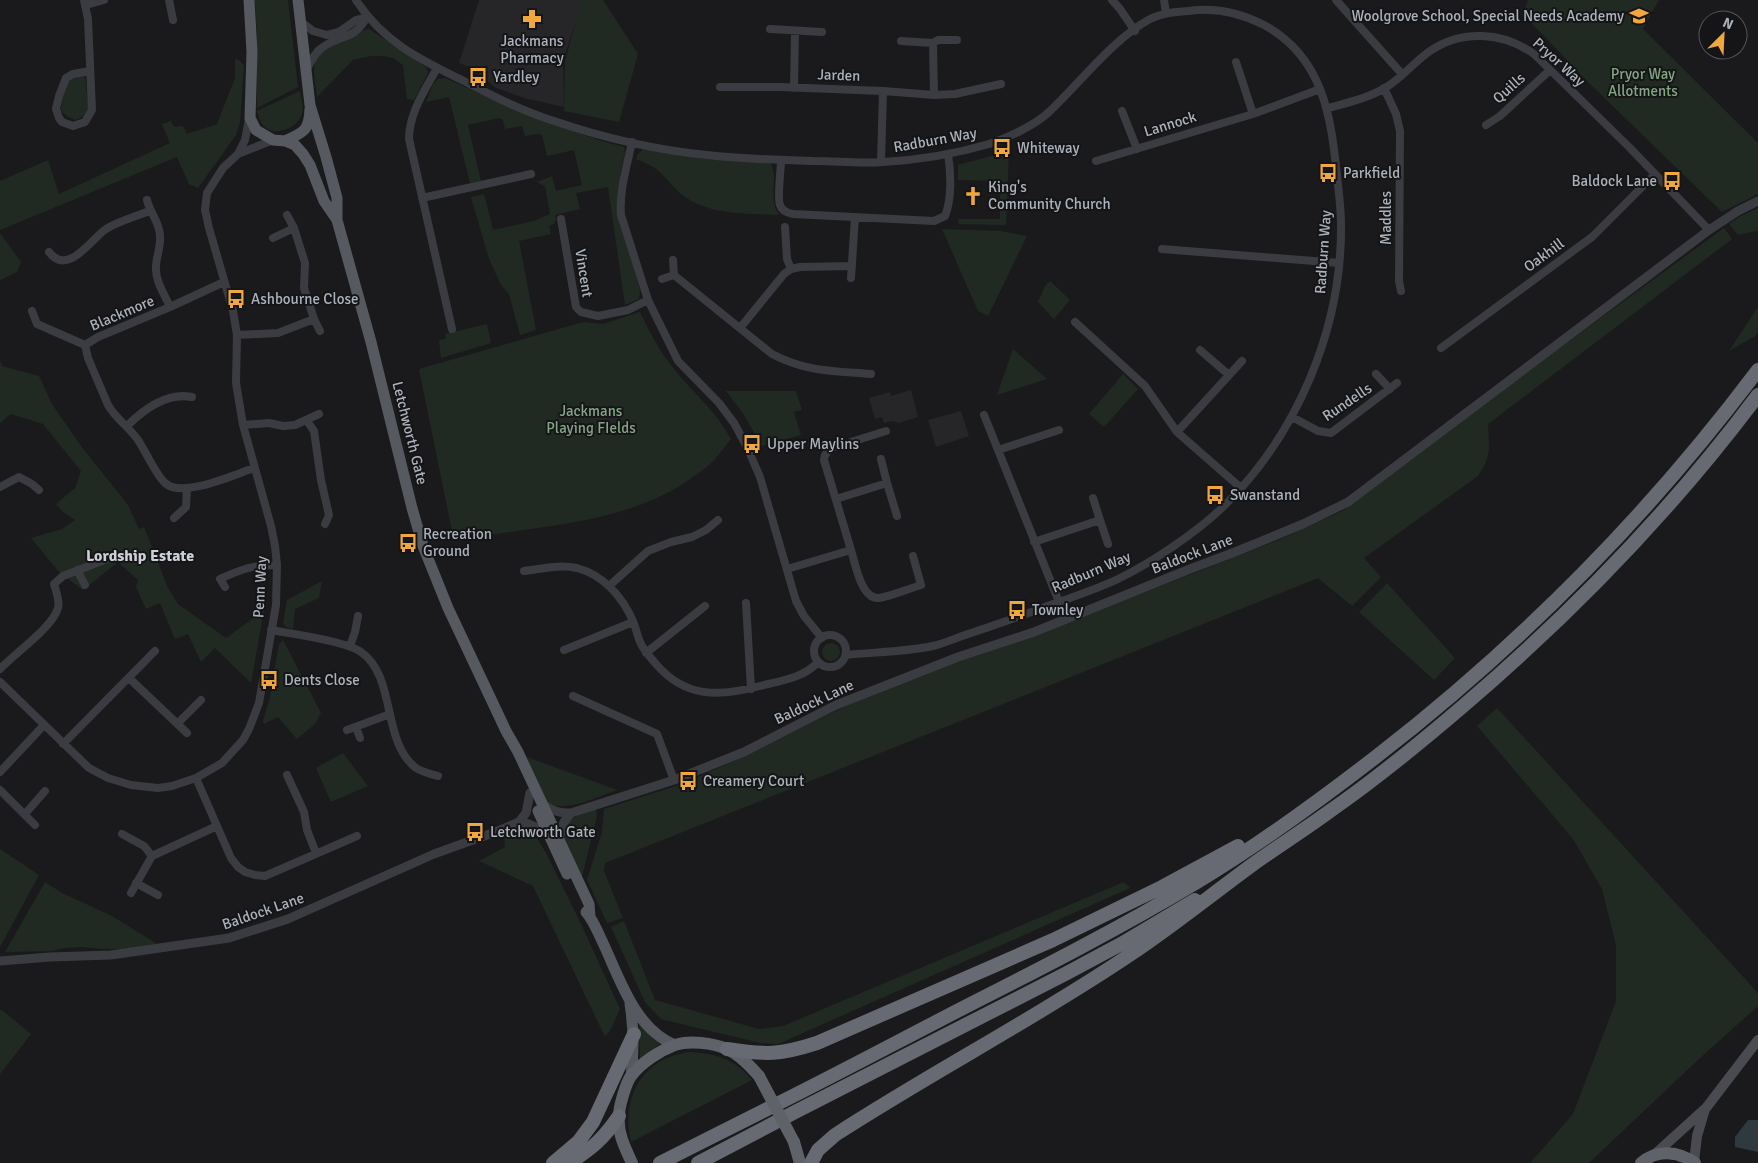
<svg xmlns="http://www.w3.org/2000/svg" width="1758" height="1163" font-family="Signika,sans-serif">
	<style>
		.built { fill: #262629 }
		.green { fill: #212a22 }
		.water { fill: #2f3a40 }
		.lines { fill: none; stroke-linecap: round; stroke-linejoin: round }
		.minor { stroke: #3b3c41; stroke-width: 8 }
		.tertiary { stroke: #3b3c41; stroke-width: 9 }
		.secondary { stroke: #494b51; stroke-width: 10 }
		.primary { stroke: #575960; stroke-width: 11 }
		.trunk { stroke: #5f6269; stroke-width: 12 }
		.motorway { stroke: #676a72; stroke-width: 14 }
		.trunk-bridge { stroke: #5f6269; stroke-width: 12 }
		.labels { text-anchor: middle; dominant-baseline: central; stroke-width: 4; stroke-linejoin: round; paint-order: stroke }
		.poi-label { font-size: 15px; fill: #acb2bb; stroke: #151517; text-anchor: start }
		.street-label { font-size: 15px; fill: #acb2bb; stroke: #151517 }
		.park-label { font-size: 15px; fill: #84a684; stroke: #151517 }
		.neighbourhood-label { font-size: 16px; font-weight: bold; fill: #cdd1d7; stroke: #151517 }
	</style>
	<rect width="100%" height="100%" fill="#1a1a1c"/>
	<path class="built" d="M479,0H583L563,61L564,107L524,98L496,88L472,68L459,63Z
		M911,390L918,417L899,423L891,421L884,423L882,417L875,419L869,398L890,392L891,396Z
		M961,411L969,436L936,447L928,420Z"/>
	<path class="green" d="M255,0H288L298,87L257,108V33Z
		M582,0H603L638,54L619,122L564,111L565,61Z
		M1528,0H1659L1643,29L1758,143V194L1722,212L1589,83L1523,14Z
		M369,29L426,67L428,73L414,100L407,99L403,65L393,58L384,56H371L353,60L317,97C315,81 308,56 327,47C333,45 340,43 346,41C355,37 358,30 369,29Z
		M235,59L239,60L244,65L240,122L236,135L198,188L189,184L177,157L0,230V181L48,160L59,194L170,143L162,124L171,121L174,127L183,126L187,134L217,124L235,78Z
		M85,76L89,110L84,116L75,120L67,116L61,111L63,97L67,82L75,77Z
		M445,78L524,113L598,140L624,147L625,153L621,169L617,197L618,211L640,290L639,299L625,305L608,187L576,193L580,209L555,215L556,220L554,224L549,226L551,234L519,241L536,330L520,335L509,294L501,285L489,259L471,197L484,194L493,230L534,221L550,214L545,186L537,182L552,176L556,191L582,185L574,150L547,156L542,135L537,134L525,136L522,126L505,129L503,120L499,118L468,125L481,181L470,183L449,97L426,102L433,84L438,79Z
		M300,91C301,98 304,107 302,114C297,130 270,139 261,122C259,119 258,114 257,111Z
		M643,149L706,159L766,162L771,164C779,181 767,195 779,215C746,213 709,216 681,194C673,187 667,179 660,172C653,166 644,162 636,159L637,155Z
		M1009,151L1006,225L959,224L958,219H1000V181L958,180V165Z
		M1758,208V232L1756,231L1738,235L1729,224L1741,216Z
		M1724,228L1732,239L1488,424C1489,448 1492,455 1478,476L1364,558L1381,577L1352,606L1318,578L605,863L604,871L623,918L607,923L587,880L602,832L604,809L679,785L739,759L854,702L951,663L1133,597L1281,539L1344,510L1476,409Z
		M942,229L1000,231L1027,236L988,316L978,311Z
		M0,233L21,262L17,272L0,280Z
		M1050,281L1070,300L1054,319L1038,302L1045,286Z
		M1758,307V332L1755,336L1729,351Z
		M640,312C650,333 660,352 674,369C693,393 717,412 731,439C725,446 720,454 714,460C709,466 702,470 696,475C628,526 535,525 454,541L419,369L583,322L603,324Z
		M487,324L491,343L441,358L439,340L446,339L445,334Z
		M1013,349L1047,379L997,395Z
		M0,360L2,366L39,376L52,404L81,446L128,505L139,529L144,527L168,588L178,604L226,638L264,610L251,683L215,648L201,662L188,634L175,639L160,603L146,609L136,587L138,580L118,562L83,590L59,572L31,538L62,529L75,520L63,512L56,504L75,488L81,471L43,424L11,414L0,423Z
		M1123,374L1138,389L1104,427L1089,414Z
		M726,391H796L802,410L794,412L801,435L762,446L742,412Z
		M322,581L319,598L295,609L293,629L286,627L283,623L287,600Z
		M1387,583L1455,658L1434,680L1359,612Z
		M283,640L321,713L315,724L297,739L278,717L264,724L263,721L270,697L279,644Z
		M822 652a9 9 0 1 1 18 0a9 9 0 1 1-18 0Z
		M1497,708L1758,993V1006L1700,1058L1589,1163H1530L1573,1114L1616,1001V945L1602,889L1573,839L1477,726Z
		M343,753L368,786L331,802L316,768Z
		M527,757L617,790C599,796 560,816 545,800C539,793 530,767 527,757Z
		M596,809L597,816L581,881C567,846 546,821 596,809Z
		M521,830L535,835L546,853L582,926L620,1009L611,1029L605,1037L533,886L479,861L505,847L504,837Z
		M0,849L39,875L0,947Z
		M45,882L62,893L112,916L157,944L128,949H103L81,947L64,948L52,951L5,952Z
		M1124,882L1130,888L778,1044L760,1043L661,1019L645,1002L611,927L624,921L655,1000L759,1029L783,1026Z
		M0,1010H2L31,1034L0,1074Z
		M639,1023L652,1038L660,1044L640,1059Z
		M689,1052C715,1053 735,1059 752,1080L631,1142C620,1097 643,1058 689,1052Z"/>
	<path class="water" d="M1748,1120H1758V1152L1735,1147V1137Z"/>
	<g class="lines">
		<path class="minor" d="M84,0L88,19L92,110L85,122L73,126L62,122L59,118L56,109L59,96L66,78L73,74L90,71
			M169,0L173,20
			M356,0C383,42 421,60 464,81C493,96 522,111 554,121C601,137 657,150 707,155C742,159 779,160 814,161C837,161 860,164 883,162C918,160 955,154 989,144C1008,138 1035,125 1049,112C1080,83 1113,39 1150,19C1162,13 1175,12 1188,11C1214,7 1241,13 1264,25C1323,57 1331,116 1337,176C1339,193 1341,209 1341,225C1342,329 1297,435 1223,507C1196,533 1151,563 1118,579C1095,590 1069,598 1045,607C1020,616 996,625 971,633C958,637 946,643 933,646C905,652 874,652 846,655
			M1112,0L1120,9L1135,31
			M1164,0L1166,13
			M1336,0L1402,74
			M86,5L104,0
			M300,21L313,31L327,35L339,32L356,20L367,17
			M770,29L822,32
			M901,41L933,43L934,95
			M933,43L938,40H957
			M1236,62L1253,114
			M437,68C425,90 409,113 409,139L452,329
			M307,69C311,61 315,52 323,47C342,34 353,41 367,17
			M720,87H780L883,91L934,95L955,94L1001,84
			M794,88L795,31
			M1384,88L1396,114L1400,131L1399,281L1401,291
			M1328,108C1347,103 1368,98 1385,88C1402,78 1414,62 1430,51C1462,29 1503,32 1534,54L1629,147L1709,230
			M1122,111L1137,149
			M1486,125L1500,116L1550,70
			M632,142C627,166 619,190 621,215L648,300L678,361L719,403L734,423L747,447L760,477L796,601L804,616L822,638
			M238,154L273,140
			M781,160C781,170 777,198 780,205C782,211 787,213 793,214L934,221L945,216C952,199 951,173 948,154
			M1096,161L1253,114L1320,89
			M881,162L883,91
			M422,198L531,174
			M147,200C150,213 160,223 160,236C161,247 156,257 156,267C155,281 165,295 170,307
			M287,215L294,228L305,263L304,288L314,319L320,331
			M561,219L576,307L581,312L598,316L628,310L648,300
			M785,227L787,259L791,269
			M273,238L294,228
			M1162,249L1339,263
			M49,252C68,277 91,239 106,229C119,221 135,217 149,211
			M674,275L772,354C806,372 834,371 871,374
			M851,278L855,217
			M662,279L674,275L673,260
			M224,282L170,307L98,337L85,345L88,358L108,405C116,419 129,427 138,440C146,452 156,475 165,483C182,499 235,474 254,468
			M32,311L37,324L85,345
			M1075,322L1145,386L1177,432L1241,488
			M740,328L784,274L791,269L800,267L852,266
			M237,335L278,333L314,319
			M1441,348L1592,237L1655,174
			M1200,350L1229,375
			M1376,374L1390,389
			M984,415L1059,602
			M1292,417L1318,431L1331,433L1397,383
			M307,421L314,431L321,480L329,515L325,524
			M243,425L269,423L283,426L295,425L319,414
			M127,426C144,409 167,392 192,397
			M1177,432L1242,361
			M998,450L1059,430
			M881,459L887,483
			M0,487L19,477L32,484L39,490
			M836,499L887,483L897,516
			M174,518L186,507L187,488
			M1100,520L1108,544
			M1034,542L1100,520L1093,498
			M851,550C855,562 861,600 879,598C893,596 907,589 921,585L913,556
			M787,569L851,550L824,460C824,454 827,451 832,448L886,431
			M77,570L85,585
			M524,571C542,569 559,564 577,568C603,575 622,596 633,621C636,628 637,635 640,642C644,651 650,657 656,664C685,698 719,697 760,686C780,681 804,678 818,662
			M609,586L648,551L671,542L692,537L706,530L718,520
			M225,587L220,579C242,569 252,565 277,565
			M746,603L751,689
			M271,630C292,634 346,641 361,652C397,677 381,741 416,768C422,772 431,774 438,776
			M814 651a16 16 0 1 1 32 0a16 16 0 1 1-32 0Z
			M350,646L355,632L358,616
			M564,650L633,622
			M646,653L705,606
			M0,669C14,654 53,627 58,608C60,601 56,591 54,584L63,576L112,557
			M129,678L187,733
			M0,682L89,768L108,778L131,785L158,788L172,786L196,778L222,763L243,740L249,729L259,703L276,605L277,565L275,546L271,526L243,425L236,383L237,335L233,311L209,228L205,210L207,193L223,168L238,154L245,140L249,119
			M573,696L657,734L674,780
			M178,723L201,700
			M356,727L360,738
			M347,730L390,714
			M63,744L155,651
			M0,772L44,725
			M287,775L304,812L307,830L316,853
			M196,778L231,858L238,867L245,872L255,875L265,876L357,836
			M0,790L35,825
			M25,814L45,791
			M122,834L144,846L152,856
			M136,883L158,895
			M131,893L152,856L217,826"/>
		<path class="tertiary" d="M544,805C553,811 559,813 571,813L674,780L744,752L836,705L958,657L1034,632L1190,569L1235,552L1303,524L1348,502L1709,230L1738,211L1758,201
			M519,822L529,824L547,832
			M559,839L564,822L571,813
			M0,961L50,957L111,955L229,938L288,919L434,854L498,831L519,822L526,813L530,793"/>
		<path class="secondary" d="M1654,1155L1706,1108L1758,1040
			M1694,1162L1697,1136L1705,1109"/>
		<path class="primary" d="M249,0L252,52L250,118L256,130L273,140L285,141L295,145L303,154L310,165L324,201L337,220
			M298,0L310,105L326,157L337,198V220L371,342L412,508L423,546L448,608L506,731L518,752L589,904L590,917
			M285,141C304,132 309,131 310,109
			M538,811L567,874
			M586,912C594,921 598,933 603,943C620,979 635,1029 675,1045
			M630,1004C634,1029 634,1051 631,1076"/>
		<path class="trunk" d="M794,1142L800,1163
			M632,1163C625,1148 617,1132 619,1116C619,1106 626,1083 631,1076C641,1063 659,1051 675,1045C689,1040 713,1043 727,1049C740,1055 750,1066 759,1076
			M1641,1163C1657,1149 1678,1151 1695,1163"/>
		<path class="motorway" d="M727,1049C766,1055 780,1055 817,1043L1053,940L1162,887L1238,846
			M553,1163L579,1141L593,1122L634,1034
			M569,1163C593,1148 603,1139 619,1116
			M660,1163C699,1143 738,1124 777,1104C839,1073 899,1041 961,1009C1040,969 1120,928 1197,882C1260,844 1319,801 1377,756C1520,645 1649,515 1758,370
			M698,1163L795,1112L1067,973L1121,944L1195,900
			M811,1163L818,1150L835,1135C932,1072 1035,1019 1131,954C1173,926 1211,895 1252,865C1277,847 1304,830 1330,811C1376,779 1420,743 1462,707C1571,614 1672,510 1758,395"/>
		<path class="trunk-bridge" d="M759,1076L794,1142"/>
	</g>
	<defs>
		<g id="school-bare" transform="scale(1.5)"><path d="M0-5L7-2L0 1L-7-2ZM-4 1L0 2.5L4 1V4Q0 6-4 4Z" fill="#f0a83e" stroke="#151517" stroke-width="2.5" paint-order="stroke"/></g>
		<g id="pharmacy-bare" transform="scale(1.5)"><path d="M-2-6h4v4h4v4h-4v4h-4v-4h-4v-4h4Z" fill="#f0a83e" stroke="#151517" stroke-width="2.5" paint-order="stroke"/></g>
		<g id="bus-bare" transform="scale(1.5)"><path d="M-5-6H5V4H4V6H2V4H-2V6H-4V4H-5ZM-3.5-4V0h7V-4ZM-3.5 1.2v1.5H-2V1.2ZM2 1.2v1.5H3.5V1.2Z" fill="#f0a83e" stroke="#151517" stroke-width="2.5" paint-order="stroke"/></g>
		<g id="church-bare" transform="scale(1.5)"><path d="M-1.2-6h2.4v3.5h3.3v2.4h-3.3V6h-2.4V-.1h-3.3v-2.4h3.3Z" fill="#f0a83e" stroke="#151517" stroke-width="2.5" paint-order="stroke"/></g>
	</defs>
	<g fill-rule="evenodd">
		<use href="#school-bare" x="1639" y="16"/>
		<use href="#pharmacy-bare" x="532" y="19"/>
		<use href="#bus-bare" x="478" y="77"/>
		<use href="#bus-bare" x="1002" y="148"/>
		<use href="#bus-bare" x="1328" y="173"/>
		<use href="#bus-bare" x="1672" y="181"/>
		<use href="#church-bare" x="973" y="196"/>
		<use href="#bus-bare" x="236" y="299"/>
		<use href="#bus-bare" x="752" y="444"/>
		<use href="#bus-bare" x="1215" y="495"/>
		<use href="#bus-bare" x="408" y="543"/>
		<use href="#bus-bare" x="1017" y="610"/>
		<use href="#bus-bare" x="269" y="680"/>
		<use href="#bus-bare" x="688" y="781"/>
		<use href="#bus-bare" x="475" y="832"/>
	</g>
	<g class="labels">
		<g class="poi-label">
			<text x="1624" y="16" text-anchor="end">Woolgrove School, Special Needs Academy</text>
			<text x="532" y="41" text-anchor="middle">Jackmans<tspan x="532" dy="17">Pharmacy</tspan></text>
			<text x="493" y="77">Yardley</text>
			<text x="1017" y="148">Whiteway</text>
			<text x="1343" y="173">Parkfield</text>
			<text x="1657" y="181" text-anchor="end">Baldock Lane</text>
			<text x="988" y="187">King's<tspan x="988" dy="17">Community Church</tspan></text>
			<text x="251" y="299">Ashbourne Close</text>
			<text x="767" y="444">Upper Maylins</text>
			<text x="1230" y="495">Swanstand</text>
			<text x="423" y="534">Recreation<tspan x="423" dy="17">Ground</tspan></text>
			<text x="1032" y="610">Townley</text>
			<text x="284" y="680">Dents Close</text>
			<text x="703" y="781">Creamery Court</text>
			<text x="490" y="832">Letchworth Gate</text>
		</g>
		<g class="street-label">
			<text transform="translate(1559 62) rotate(42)">Pryor Way</text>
			<text transform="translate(839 75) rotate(2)">Jarden</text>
			<text transform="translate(1509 88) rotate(-42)">Quills</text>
			<text transform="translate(1170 124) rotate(-17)">Lannock</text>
			<text transform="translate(935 140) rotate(-10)">Radburn Way</text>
			<text transform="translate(1386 218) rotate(-90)">Maddles</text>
			<text transform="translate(1323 252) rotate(-86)">Radburn Way</text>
			<text transform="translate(1544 255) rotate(-36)">Oakhill</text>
			<text transform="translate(584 273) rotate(81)">Vincent</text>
			<text transform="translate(122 313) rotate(-23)">Blackmore</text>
			<text transform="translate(1347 402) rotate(-34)">Rundells</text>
			<text transform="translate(410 433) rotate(76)">Letchworth Gate</text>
			<text transform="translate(1192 554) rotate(-21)">Baldock Lane</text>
			<text transform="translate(1091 572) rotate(-23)">Radburn Way</text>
			<text transform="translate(260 587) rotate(-87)">Penn Way</text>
			<text transform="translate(814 702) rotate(-25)">Baldock Lane</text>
			<text transform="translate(263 911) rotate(-19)">Baldock Lane</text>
		</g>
		<g class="park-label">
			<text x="1643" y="74">Pryor Way<tspan x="1643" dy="17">Allotments</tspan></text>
			<text x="591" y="411">Jackmans<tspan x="591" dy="17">Playing FIelds</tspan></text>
		</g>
		<g class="neighbourhood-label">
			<text x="140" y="556">Lordship Estate</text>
		</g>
	</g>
	<g transform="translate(1723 35) rotate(24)"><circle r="24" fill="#151517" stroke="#515459"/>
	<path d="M0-4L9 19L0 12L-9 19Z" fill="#f0a83e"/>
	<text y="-8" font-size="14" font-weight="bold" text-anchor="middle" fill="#acb2bb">N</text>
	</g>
</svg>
